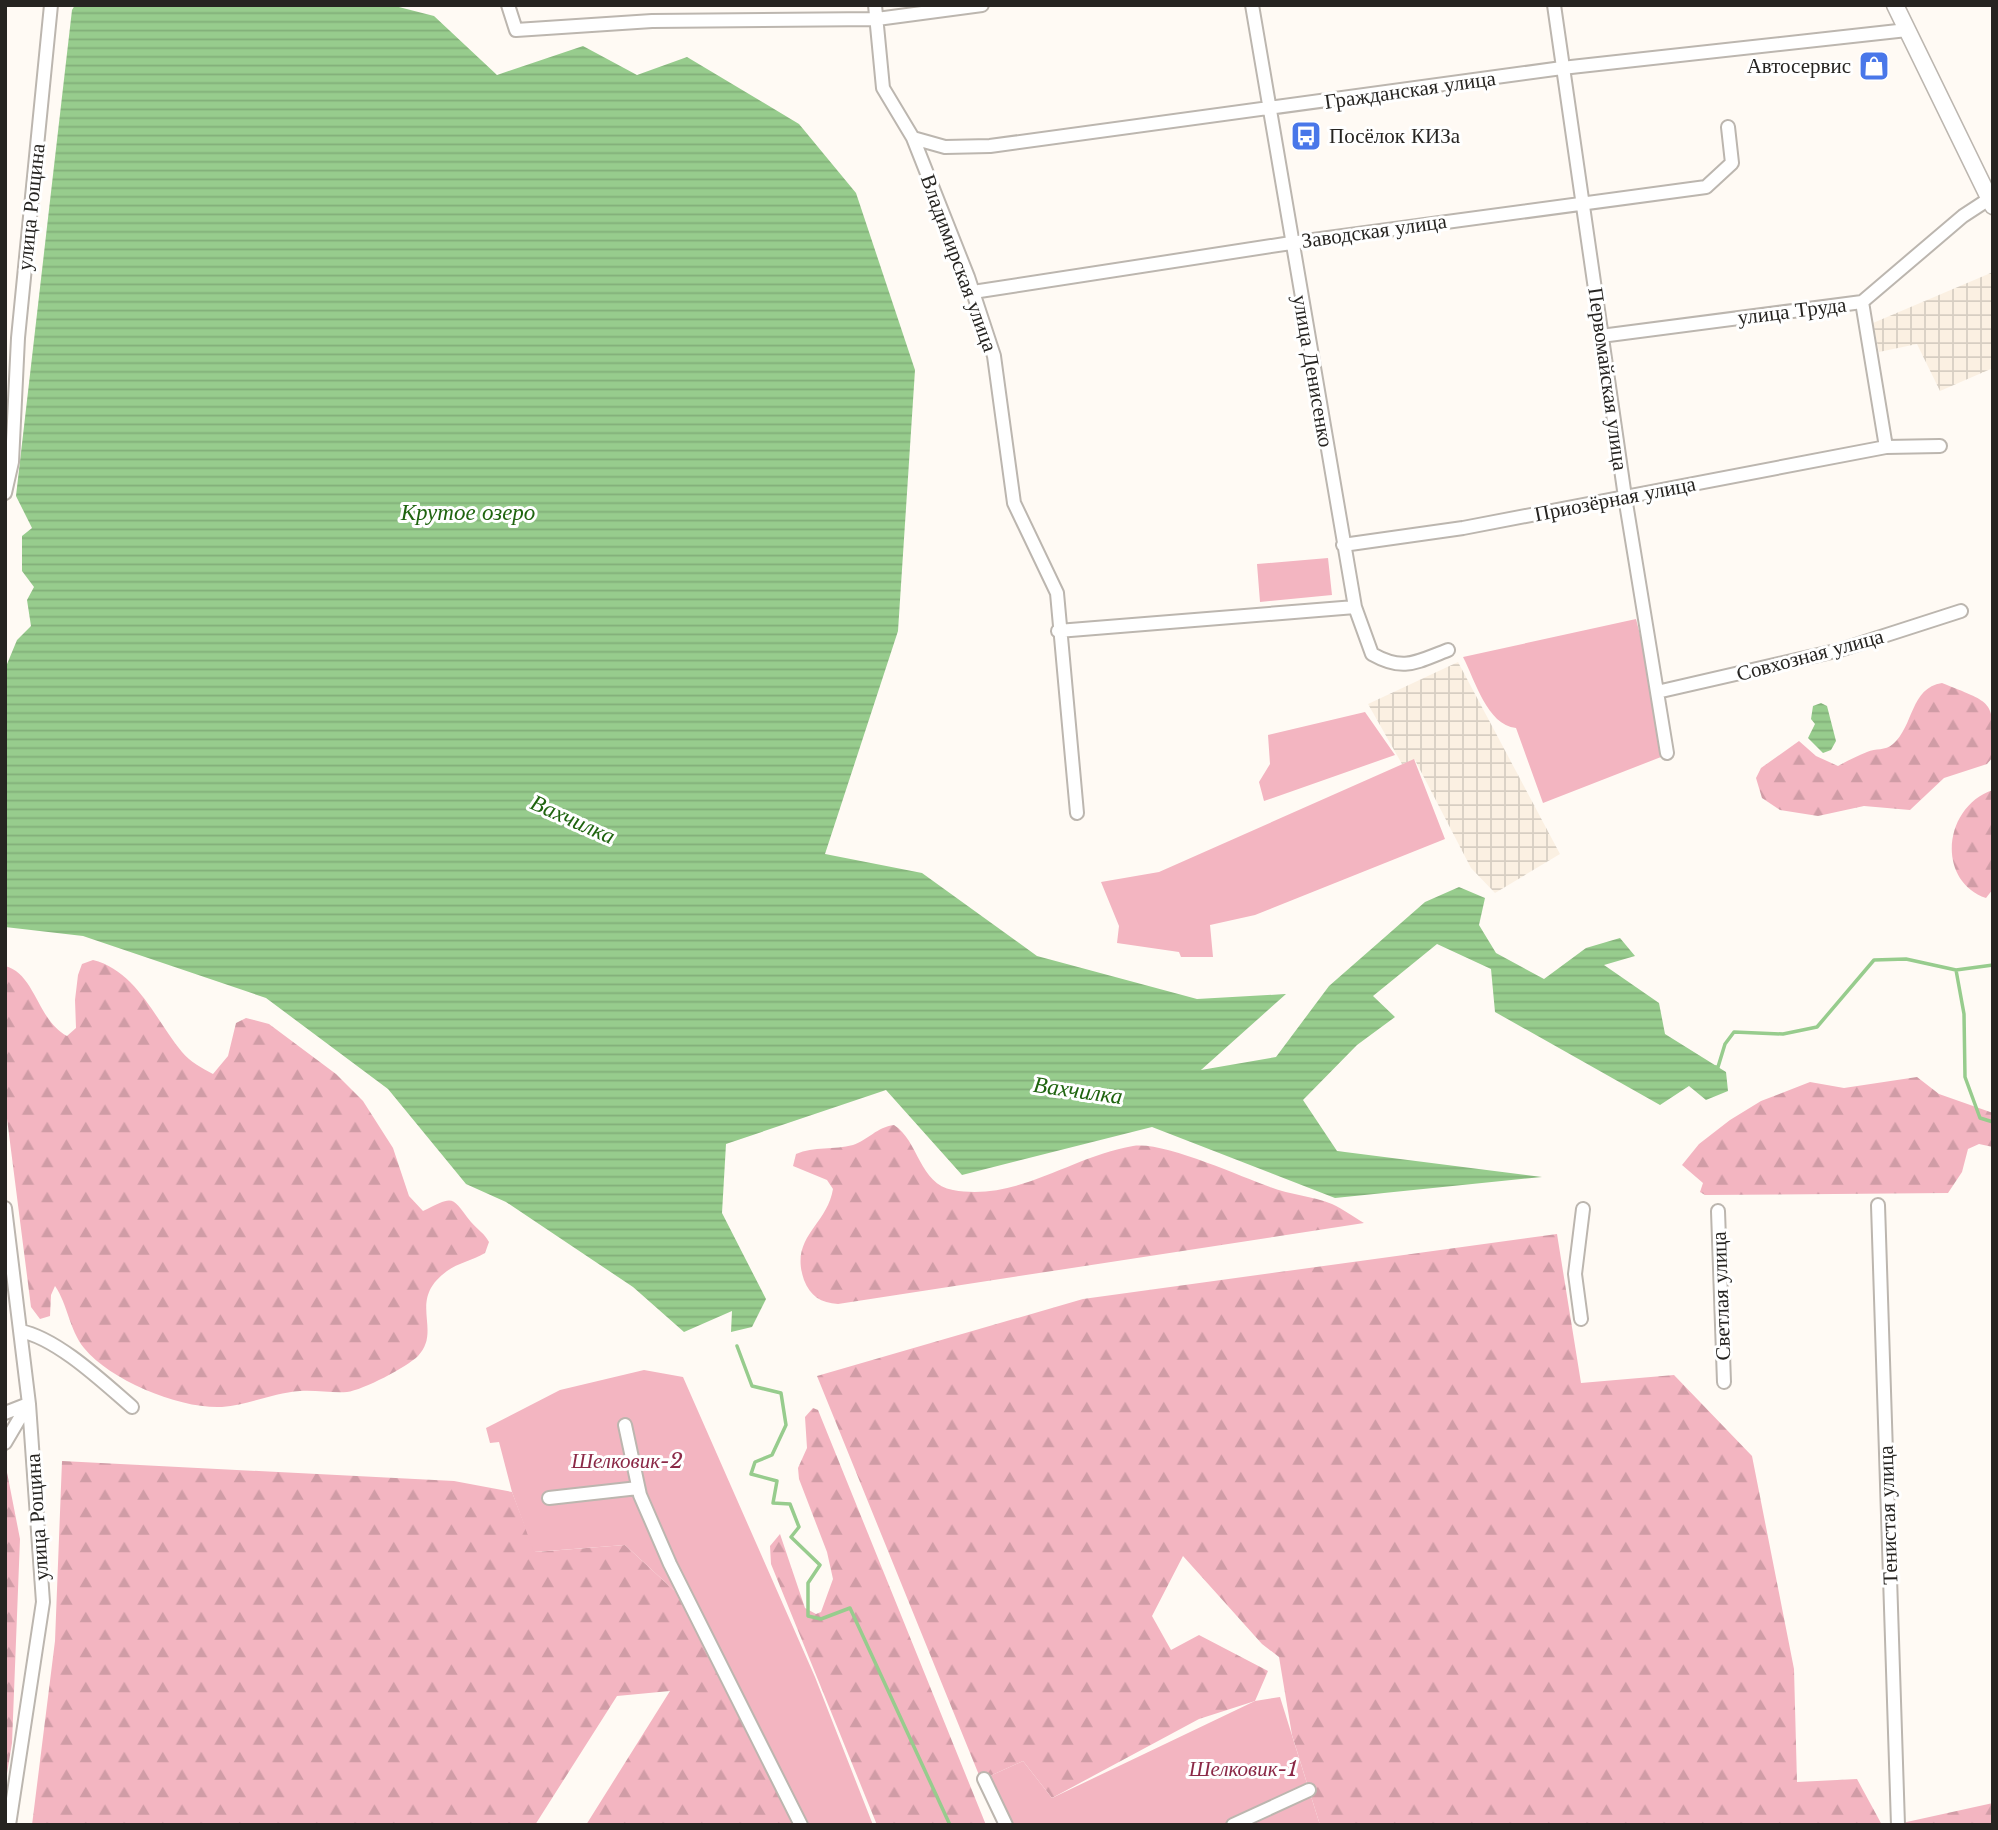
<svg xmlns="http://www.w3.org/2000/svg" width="1998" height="1830" font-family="'Libre Baskerville',serif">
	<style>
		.industrial { fill: url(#industrial-grid) }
		.forest { fill: url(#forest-firs) }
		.green { fill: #f3b5c1 }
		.water { fill: url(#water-rules) }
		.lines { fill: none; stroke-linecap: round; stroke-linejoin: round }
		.stream { stroke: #97cc8d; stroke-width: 3.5 }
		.minor-casing { stroke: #bcb6af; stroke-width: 16 }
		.major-casing { stroke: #bcb6af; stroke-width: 19 }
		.minor { stroke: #fff; stroke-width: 12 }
		.major { stroke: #fff; stroke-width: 16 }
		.labels { text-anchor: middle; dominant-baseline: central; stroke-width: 6; stroke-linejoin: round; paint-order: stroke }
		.poi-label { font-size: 21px; fill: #262421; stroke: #fff; text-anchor: end }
		.street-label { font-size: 21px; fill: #262421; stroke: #fff }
		.park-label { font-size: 21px; font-style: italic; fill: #8b2947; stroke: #fff }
		.water-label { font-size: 23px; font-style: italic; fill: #1f640f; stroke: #fff }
	</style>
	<defs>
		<pattern id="industrial-grid" width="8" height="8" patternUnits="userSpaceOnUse" patternTransform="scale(1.75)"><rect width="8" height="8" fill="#fbf0e2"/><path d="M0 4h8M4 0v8" fill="none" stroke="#d7cec2"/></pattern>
		<pattern id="forest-firs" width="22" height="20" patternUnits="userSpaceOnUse" patternTransform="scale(1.75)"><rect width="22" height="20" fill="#f3b5c1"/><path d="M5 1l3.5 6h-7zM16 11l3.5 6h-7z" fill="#d09ca6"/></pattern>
		<pattern id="water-rules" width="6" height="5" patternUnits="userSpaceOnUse" patternTransform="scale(1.75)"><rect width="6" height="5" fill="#97cc8d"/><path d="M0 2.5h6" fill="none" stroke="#82af79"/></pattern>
	</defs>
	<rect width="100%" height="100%" fill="#fffaf4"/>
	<path class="industrial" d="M1993,272V368L1940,391L1917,344L1879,352L1873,323Z
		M1458,662L1560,854L1495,893L1471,868L1415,760L1402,764L1368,704Z"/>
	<path class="forest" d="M1942,683C1996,705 1993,699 1993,757L1987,764L1944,778L1910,810L1864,806L1818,816L1780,810L1762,798L1756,778L1761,768L1799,741L1816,756L1838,766C1847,761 1857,756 1867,752C1876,748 1885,751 1893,744C1914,726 1910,688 1942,683Z
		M1993,790V889L1986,898C1935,880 1944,806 1993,790Z
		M93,960C137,971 156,1021 182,1052C190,1062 202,1068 213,1074L228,1056L236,1023L246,1018L269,1024L336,1074L363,1101L393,1148L409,1196L423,1211C455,1195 451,1196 471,1222C478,1230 484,1233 489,1242L485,1253C473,1260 458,1263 447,1271C406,1301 443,1329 418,1356C407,1367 363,1390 347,1392C332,1393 316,1390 300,1391C273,1393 248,1405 222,1407C180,1409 111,1381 84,1348C69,1329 68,1305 55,1286L51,1295L50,1316L40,1319L31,1307L5,1103V966C35,973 37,1020 67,1036L76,1028L75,1000L78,975L82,964Z
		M1917,1077L1939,1094L1993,1113V1147L1979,1144L1968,1149L1962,1172L1948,1193L1705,1195L1700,1192L1703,1183L1682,1165L1699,1144L1730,1120L1761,1101L1810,1082L1844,1088Z
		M894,1125C919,1141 919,1184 953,1190C1017,1202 1072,1156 1133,1146C1163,1141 1239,1176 1270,1187C1291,1195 1312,1196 1332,1204C1343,1209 1354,1217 1364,1223L838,1304C821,1303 810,1296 804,1280C789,1237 827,1226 833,1189L827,1180L793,1166L796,1154C814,1146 834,1150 853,1145C868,1140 877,1127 894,1125Z
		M1557,1234L1581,1383L1674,1375L1752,1456L1794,1669L1797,1782L1857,1779L1882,1825H1320L1292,1735L1279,1657L1262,1644L1183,1556L1152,1616L1171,1650L1199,1635L1268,1671L1255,1701L1199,1719L1052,1798L1023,1761L981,1780L817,1376L1083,1299Z
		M813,1408L818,1410L986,1825H877L771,1564L770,1546L780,1534L805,1608L816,1614L821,1612L833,1579L827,1552L799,1479L798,1468L807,1448L805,1417Z
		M62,1461L454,1481L512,1492L535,1552L625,1545L677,1593L794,1825H586L670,1691L617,1696L535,1825H32L55,1641Z
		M5,1462L20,1539L12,1743L5,1786Z
		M1993,1803V1825H1893Z"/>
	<path class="green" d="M1328,558L1332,595L1260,602L1257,564Z
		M1636,619L1653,686L1661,757L1543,803L1516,728C1487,725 1475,680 1463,657Z
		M1365,712L1395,755L1264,801L1259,782L1270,764L1268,735Z
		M1414,759L1445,839L1255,915L1210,925L1213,957H1181L1179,952L1117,943L1119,926L1101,882L1159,872Z
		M644,1370L683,1377L815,1677L873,1825H794L677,1593L625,1545L534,1552L512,1492L499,1442L490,1443L486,1428L560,1390Z
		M1280,1697L1320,1825H998L981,1780L1023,1761L1052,1798L1255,1701Z"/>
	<path class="water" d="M75,5H391L434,16L497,75L583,46L637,75L687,57L799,124L856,193L915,370L898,631L825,854L922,873L1037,956L1197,999L1286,994L1201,1070L1276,1057L1329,986L1425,902L1459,887L1485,898L1479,925L1496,953L1544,979L1586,948L1620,938L1635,956L1604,965L1659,1003L1665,1034L1726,1072L1728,1091L1706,1100L1689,1086L1660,1105L1495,1012L1491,969L1437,944L1373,996L1395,1017L1357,1045L1303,1100L1337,1151L1542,1177L1335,1198L1152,1127L962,1175L886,1090L726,1144L722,1213L766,1299L752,1327L731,1332L732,1311L684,1332L633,1287L506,1202L466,1184L388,1089L266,998L83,936L5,927V669L17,640L31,626L27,600L34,587L22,571V536L32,528L16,496L72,10Z
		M1821,703L1827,706L1836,741L1831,750L1823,753L1808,738L1815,724L1811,719L1813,706Z"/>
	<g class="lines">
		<path class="stream" d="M1956,970L1964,1014L1965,1077L1980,1118L1993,1122
			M1715,1067H1718L1725,1044L1734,1032L1783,1034L1817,1027L1874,960L1906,959L1956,970L1993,965
			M737,1346L752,1386L781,1393L786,1425L772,1455L755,1462L751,1474L777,1481L773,1503L790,1504L799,1527L791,1537L820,1565L808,1583V1616L821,1619L850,1608L950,1825"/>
		<g class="minor-casing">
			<path id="minor" d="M508,5L516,30L652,21L877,19L982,5
				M875,5L883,88L913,138L968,277L994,356L1014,503L1057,593L1077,813
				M1252,5L1355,607L1372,654C1404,672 1416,662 1448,650
				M1554,5L1625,497L1667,753
				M913,138L945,147L990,146L1562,68L1907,30
				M973,292L1291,243L1706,187L1732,163L1728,127
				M1601,336L1862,302L1963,216L1989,199
				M1886,447L1940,446
				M5,493L12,462L18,338L51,5
				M1343,545L1463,528L1886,447L1862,302
				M1058,631L1355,607
				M1657,692L1840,650L1961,611
				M1878,1205L1898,1825
				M5,1208L29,1404L43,1602L9,1825
				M1718,1211L1724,1382
				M1581,1319L1575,1274L1583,1209
				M20,1331C57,1338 103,1382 132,1407
				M5,1413L28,1404
				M625,1425L640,1495L670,1564L801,1825
				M5,1443L28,1404
				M549,1498L638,1488
				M984,1779L1006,1825
				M1233,1825L1309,1790"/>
		</g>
		<g class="major-casing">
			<path id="major" d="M1895,5L1993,206"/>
		</g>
		<use href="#minor" class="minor"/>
		<use href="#major" class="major"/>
	</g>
	<defs>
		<g id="shop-square" transform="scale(1.575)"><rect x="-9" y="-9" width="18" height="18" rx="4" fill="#4977e9" stroke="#fff"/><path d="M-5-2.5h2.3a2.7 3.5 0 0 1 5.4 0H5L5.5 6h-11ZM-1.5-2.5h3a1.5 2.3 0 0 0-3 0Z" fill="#fff"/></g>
		<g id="bus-square" transform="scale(1.575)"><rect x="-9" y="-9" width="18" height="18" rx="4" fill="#4977e9" stroke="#fff"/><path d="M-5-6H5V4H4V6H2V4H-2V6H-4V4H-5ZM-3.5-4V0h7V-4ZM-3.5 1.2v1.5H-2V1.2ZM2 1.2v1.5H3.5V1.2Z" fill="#fff"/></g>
	</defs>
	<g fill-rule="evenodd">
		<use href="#shop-square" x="1874" y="66"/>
		<use href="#bus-square" x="1306" y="136"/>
	</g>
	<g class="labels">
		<g class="poi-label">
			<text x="1851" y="66">Автосервис</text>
			<text x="1329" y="136" text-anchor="start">Посёлок КИЗа</text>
		</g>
		<g class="street-label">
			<text transform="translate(1410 90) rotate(-8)">Гражданская улица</text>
			<text transform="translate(31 207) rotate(-84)">улица Рощина</text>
			<text transform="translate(1374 231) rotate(-8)">Заводская улица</text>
			<text transform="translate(959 263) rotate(70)">Владимирская улица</text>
			<text transform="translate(1792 311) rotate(-7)">улица Труда</text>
			<text transform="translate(1313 371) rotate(80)">улица Денисенко</text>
			<text transform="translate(1608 379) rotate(82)">Первомайская улица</text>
			<text transform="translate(1615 499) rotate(-11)">Приозёрная улица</text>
			<text transform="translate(1810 655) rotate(-15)">Совхозная улица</text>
			<text transform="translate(1721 1296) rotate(-92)">Светлая улица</text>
			<text transform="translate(1888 1515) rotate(-92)">Тенистая улица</text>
			<text transform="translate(37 1517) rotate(-94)">улица Рощина</text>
		</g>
		<g class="park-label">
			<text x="627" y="1461">Шелковик-2</text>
			<text x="1243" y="1769">Шелковик-1</text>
		</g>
		<g class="water-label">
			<text x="468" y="512">Крутое озеро</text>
			<text transform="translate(573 819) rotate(24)">Вахчилка</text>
			<text transform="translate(1078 1090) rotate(8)">Вахчилка</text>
		</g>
	</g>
	<rect width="1998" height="1830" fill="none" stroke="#262421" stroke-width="14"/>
</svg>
